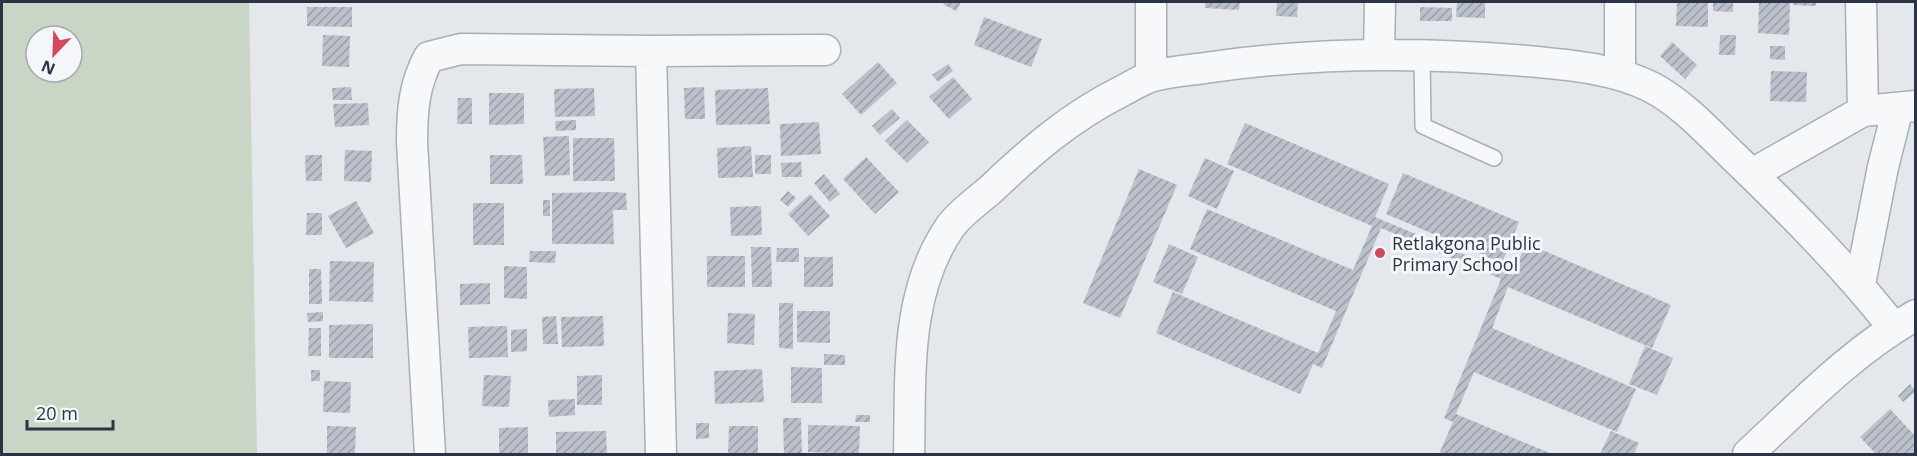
<svg xmlns="http://www.w3.org/2000/svg" width="1917" height="456" font-family="'Open Sans',sans-serif">
	<style>
		.grass { fill: #c9d6c5; fill-rule: evenodd }
		.building { fill: url(#building-hatch) }
		.lines { fill: none; stroke-linecap: round; stroke-linejoin: round }
		.service-casing { stroke: #a9aeb7; stroke-width: 18 }
		.minor-casing { stroke: #a9aeb7; stroke-width: 33 }
		.service { stroke: #f7f8fa; stroke-width: 15 }
		.minor { stroke: #f7f8fa; stroke-width: 30 }
		.poi-dot { fill: #d1495b; stroke: #f4f6f9; stroke-width: 2 }
		.labels { text-anchor: middle; dominant-baseline: central; stroke-width: 6; stroke-linejoin: round; paint-order: stroke }
		.poi-label { font-size: 18px; fill: #2b3445; stroke: #f4f6f9; text-anchor: start }
	</style>
	<defs>
		<pattern id="building-hatch" width="6" height="6" patternUnits="userSpaceOnUse" patternTransform="scale(1.5)"><rect width="6" height="6" fill="#bbc0ca"/><path d="M-1 1l2-2M0 6l6-6M5 7l2-2" fill="none" stroke="#989da6"/></pattern>
	</defs>
	<rect width="100%" height="100%" fill="#e4e7ec"/>
	<path class="grass" d="M2,2H249L257,454H2ZM36,36H72V72H36Z"/>
	<path class="building" d="M945,2H961L956,11L943,4Z
		M1205,2H1240L1239,10L1205,8Z
		M1277,2H1298L1297,17L1276,16Z
		M1457,2H1485V18L1456,17Z
		M1677,2H1708V27L1676,26Z
		M1713,2H1733V12L1713,11Z
		M1759,2H1790L1789,35L1758,33Z
		M1793,2H1816V6L1793,5Z
		M307,7H352V27L307,26Z
		M1420,7L1452,8V21H1420Z
		M984,17L1042,39L1031,67L974,45Z
		M323,35L350,36L349,67L322,66Z
		M1720,35H1736L1735,55H1719Z
		M1672,42L1697,65L1685,79L1660,56Z
		M1770,46H1785V60L1770,59Z
		M878,62L897,83L861,115L842,94Z
		M948,64L953,71L938,82L932,75Z
		M1771,71L1807,72L1806,102L1770,101Z
		M953,77L972,99L949,119L929,97Z
		M351,87L352,100H333L332,88Z
		M704,87L705,119H685L684,88Z
		M594,88L595,116L555,117L554,89Z
		M768,88L770,124L716,125L715,90Z
		M489,93H524V124L489,125Z
		M458,98H472V124H457Z
		M368,103L369,125L335,127L333,104Z
		M892,109L900,118L880,135L872,126Z
		M576,120V130L556,131L555,121Z
		M907,120L929,142L907,163L885,141Z
		M819,122L821,154L781,156L780,124Z
		M1245,123L1389,184L1375,217L1513,275L1526,243L1671,305L1652,348L1508,287L1492,328L1636,389L1617,432L1474,372L1456,414L1552,454H1439L1453,422L1444,418L1501,279L1381,228L1322,368L1313,364L1300,394L1156,333L1173,292L1318,353L1336,311L1190,249L1207,209L1353,270L1372,226L1227,164Z
		M569,136L570,175L545,176L543,137Z
		M573,138H614L615,181H573Z
		M751,146L753,177L718,178L717,148Z
		M345,150L372,151L371,182L344,181Z
		M305,155H322V181H306Z
		M490,155H522L523,184H490Z
		M755,155H771V174H755Z
		M866,157L899,192L875,214L843,179Z
		M1205,158L1234,171L1217,209L1188,196Z
		M801,162L802,177H782L781,163Z
		M1139,169L1177,185L1120,318L1083,303Z
		M1403,173L1519,222L1502,263L1386,214Z
		M824,174L840,194L830,202L814,183Z
		M788,191L796,198L788,207L780,200Z
		M613,192L626,193L627,210H613L614,244H552V193Z
		M810,194L830,216L808,236L788,214Z
		M543,200H550V216H543Z
		M356,201L374,233L346,248L328,216Z
		M473,203H504V245H473Z
		M761,206L762,235L731,236L730,207Z
		M307,213H322V235H306Z
		M1169,244L1198,257L1182,294L1153,282Z
		M751,247H771L772,287H752Z
		M777,248H799V262H776Z
		M530,251H556L555,263L529,262Z
		M707,256H745V287H707Z
		M804,257H833V287H804Z
		M330,261L374,262L373,302L329,301Z
		M504,266L527,267V299L504,298Z
		M309,269H321L322,304H309Z
		M490,283V304L460,305V284Z
		M779,303H793V349L779,348Z
		M797,311H830V343L797,342Z
		M323,312V321L308,322L307,313Z
		M728,313L755,314L754,345L727,343Z
		M556,316L558,344H543L542,317Z
		M603,316L604,346L562,347L561,317Z
		M373,324V358H329V325Z
		M507,326L508,357L469,358L468,327Z
		M309,328H321V356H308Z
		M527,329V351L511,352V330Z
		M1645,346L1673,358L1657,395L1629,384Z
		M824,354L845,355V365H824Z
		M791,367L822,368V403H791Z
		M762,369L764,402L715,404L714,371Z
		M311,370H320V381H311Z
		M484,375L511,376L509,407L482,406Z
		M602,375V405H577V376Z
		M324,381L351,382L350,413L323,412Z
		M1910,384L1916,391L1903,402L1898,396Z
		M575,399V415L549,417L548,400Z
		M1890,409L1916,437V454H1876L1860,437Z
		M856,415H870V422H855Z
		M783,418H801L802,454H784Z
		M696,423H709V438L696,439Z
		M808,425L860,426L859,454L808,452Z
		M327,426L356,427L355,454H327Z
		M729,426H758V454H728Z
		M528,427V454H499V428Z
		M606,431L607,454H556V432Z
		M1611,431L1639,443L1634,454H1600Z"/>
	<g class="lines">
		<g class="service-casing">
			<path id="service" d="M1422,55L1423,126L1494,158"/>
		</g>
		<g class="minor-casing">
			<path id="minor" d="M1620,2V75
				M1861,2L1863,111
				M651,51L661,454
				M1379,54L1380,2
				M1151,76V2
				M1752,174L1863,111L1916,106
				M1860,284L1883,167L1898,108
				M430,454L412,142C412,111 414,84 429,57L461,49L651,51L825,50
				M909,454C911,377 904,294 950,227C959,214 976,202 989,191C1031,151 1070,117 1122,91C1132,86 1142,79 1153,76C1172,71 1193,70 1212,67C1317,52 1422,52 1527,61C1568,65 1613,68 1651,87C1682,103 1708,132 1733,156C1789,210 1845,266 1893,327
				M1748,454C1801,405 1852,351 1916,315"/>
		</g>
		<use href="#service" class="service"/>
		<use href="#minor" class="minor"/>
	</g>
	<circle class="poi-dot" cx="1380" cy="253" r="6"/>
	<g class="labels">
		<g class="poi-label">
			<text x="1392" y="243">Retlakgona Public<tspan x="1392" dy="21">Primary School</tspan></text>
		</g>
	</g>
	<rect width="1917" height="456" fill="none" stroke="#2b3445" stroke-width="6"/>
	<g transform="translate(54 54) rotate(203)"><circle r="28" fill="#f4f6f9" stroke="#a4a8b1" stroke-width="1.5"/>
	<path d="M0-4.5L10 22L0 15L-10 22Z" fill="#d1495b"/>
	<text y="-9" font-size="16" font-weight="bold" text-anchor="middle" fill="#2b3445">N</text>
	</g>
	<path d="M27 420v9h86v-9" fill="none" stroke="#2b3445" stroke-width="3"/>
	<text x="36" y="420" font-size="18" fill="#2b3445" stroke="#f4f6f9" stroke-width="4.5" paint-order="stroke">20 m</text>
</svg>
